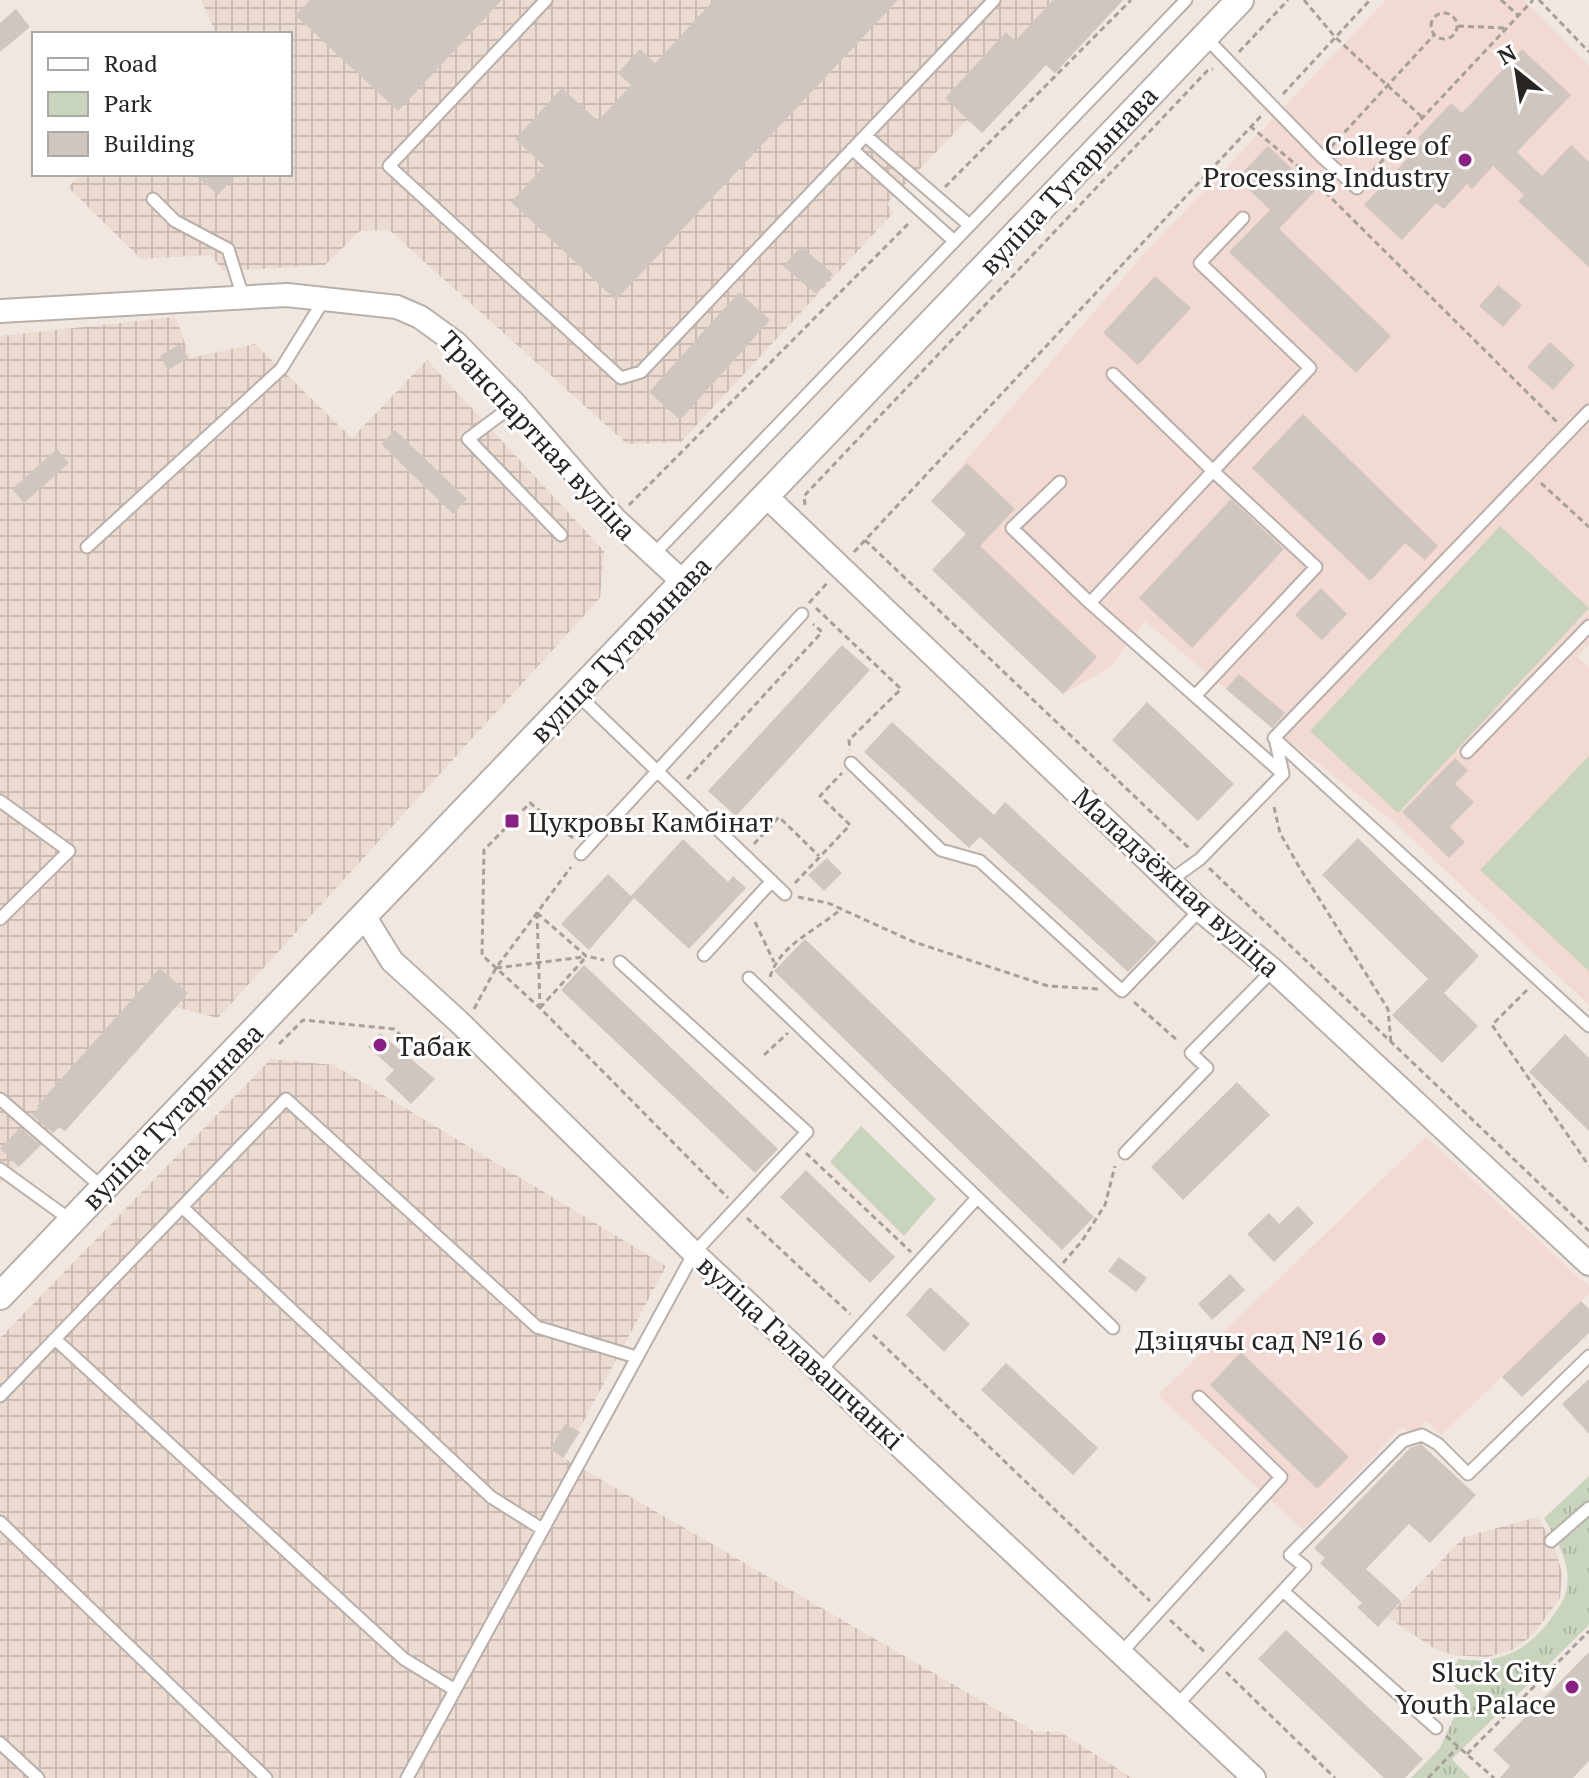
<svg xmlns="http://www.w3.org/2000/svg" width="1589" height="1778" font-family="'PT Serif',serif">
	<style>
		.industrial { fill: url(#industrial-grid) }
		.education { fill: #f2d9d2 }
		.grass { fill: url(#grass-tufts) }
		.park { fill: #c8d4bc }
		.building { fill: #cfc6c0 }
		.lines { fill: none; stroke-linecap: round; stroke-linejoin: round }
		.service-casing { stroke: #b9b0aa; stroke-width: 15 }
		.minor-casing { stroke: #b9b0aa; stroke-width: 26 }
		.tertiary-casing { stroke: #b9b0aa; stroke-width: 30 }
		.path { stroke: #a69f9a; stroke-width: 3; stroke-dasharray: 6 4; stroke-linecap: butt }
		.service { stroke: #fff; stroke-width: 11 }
		.minor { stroke: #fff; stroke-width: 22 }
		.tertiary { stroke: #fff; stroke-width: 26 }
		.poi-dot { fill: #8a1f84; stroke: #fff; stroke-width: 3 }
		.labels { text-anchor: middle; dominant-baseline: central; stroke-width: 6; stroke-linejoin: round; paint-order: stroke }
		.poi-label { font-size: 28px; fill: #292523; stroke: #fff; text-anchor: end }
		.street-label { font-size: 28px; fill: #292523; stroke: #fff }
	</style>
	<defs>
		<pattern id="industrial-grid" width="8" height="8" patternUnits="userSpaceOnUse" patternTransform="scale(2)"><rect width="8" height="8" fill="#ecdbd1"/><path d="M0 4h8M4 0v8" fill="none" stroke="#cabcb3"/></pattern>
		<pattern id="grass-tufts" width="24" height="20" patternUnits="userSpaceOnUse" patternTransform="scale(2)"><rect width="24" height="20" fill="#c8d4bc"/><path d="M3 7l-1-3M5 7V3M7 7l1-3M15 17l-1-3M17 17v-4M19 17l1-3" fill="none" stroke="#acb6a1"/></pattern>
	</defs>
	<rect width="100%" height="100%" fill="#f0e7e1"/>
	<path class="industrial" d="M201,0H1123L1055,73L1046,65L982,133L967,120L887,203L893,213L681,442L627,444L389,230L360,231L325,265L223,271L211,255L141,259L68,187L81,174H290V34H216Z
		M176,317L190,358L255,344L352,438L427,360L604,551L600,598L218,1018L176,1007L65,1131L59,1127L0,1184V336Z
		M271,1059L334,1065L666,1266L564,1458L1035,1732L1059,1731L1132,1778H0V1338Z
		M1538,1517L1555,1548L1562,1573L1560,1598L1533,1635L1512,1650L1487,1657L1453,1655L1435,1649L1387,1617L1464,1537Z"/>
	<path class="education" d="M1386,0H1524L1589,66V644L1577,656L1589,668V1005L1395,823L1272,728L1145,621L1110,667L1063,694L932,570L965,534L931,501L1144,254Z
		M1426,1137L1589,1287V1294L1441,1435L1427,1421L1411,1434L1402,1426L1303,1530L1158,1395Z"/>
	<path class="grass" d="M1589,1476V1625L1452,1759L1470,1778H1411L1440,1748L1464,1695L1446,1678L1459,1659C1499,1665 1525,1652 1550,1620C1557,1610 1565,1600 1567,1588C1571,1562 1556,1539 1544,1518Z"/>
	<path class="park" d="M1500,526L1589,608L1398,813L1310,731Z
		M1589,756V971L1480,870Z
		M861,1126L936,1199L904,1236L830,1162Z"/>
	<path class="building" d="M310,0H502L398,111L295,15Z
		M714,0H898L616,300L511,202L544,166L515,139L562,88L598,121L631,85L618,73L640,49L655,63Z
		M1053,0H1123L1055,73L1046,65L982,133L945,98L1006,32L1015,41Z
		M16,9L30,27L0,52V23Z
		M1522,49L1571,95L1517,152L1542,176L1571,145L1589,162V267L1518,201L1524,195L1493,166L1472,189L1467,184L1444,209L1436,203L1402,240L1364,205L1422,143L1418,138L1451,103L1462,113Z
		M1268,146L1315,191L1279,229L1391,336L1356,373L1229,252L1270,210L1237,178Z
		M194,174H237L218,195Z
		M801,246L833,274L816,294L783,266Z
		M1155,276L1191,308L1138,365L1103,333Z
		M1498,285L1522,305L1503,327L1479,306Z
		M739,292L770,320L680,420L649,392Z
		M1550,342L1575,365L1553,390L1527,367Z
		M180,344L188,358L168,370L160,356Z
		M1303,414L1438,546L1425,560L1405,543L1370,581L1252,468Z
		M395,430L467,499L453,514L381,444Z
		M57,449L69,463L24,503L12,489Z
		M967,463L1015,509L980,546L1097,657L1063,694L932,570L966,534L931,501Z
		M1231,499L1284,549L1192,648L1139,598Z
		M1321,588L1347,614L1322,640L1295,615Z
		M842,645L870,670L736,816L708,791Z
		M1239,674L1285,713L1272,728L1226,689Z
		M1147,702L1234,784L1198,821L1112,740Z
		M892,722L994,815L1005,802L1157,942L1128,972L980,837L969,848L864,752Z
		M1455,758L1468,770L1455,784L1474,802L1450,827L1465,842L1449,858L1402,812Z
		M1358,838L1479,956L1444,993L1478,1026L1442,1063L1392,1015L1428,979L1322,875Z
		M683,839L728,882L733,876L746,888L689,949L634,898L589,950L561,924L608,874L631,896Z
		M827,858L842,873L824,891L808,875Z
		M805,939L1094,1217L1062,1250L774,971Z
		M584,965L778,1149L755,1173L561,990Z
		M160,968L188,993L65,1131L59,1127L53,1133L32,1115L39,1108L37,1106Z
		M380,1033L435,1079L411,1104L385,1079L394,1070L368,1047Z
		M1565,1034L1589,1058V1131L1529,1072Z
		M1237,1082L1270,1115L1183,1200L1151,1167Z
		M20,1128L41,1145L19,1167L0,1148Z
		M806,1170L895,1257L870,1283L780,1197Z
		M1298,1206L1314,1223L1274,1262L1247,1234L1269,1213L1279,1224Z
		M1119,1257L1147,1278L1136,1292L1108,1271Z
		M1230,1274L1245,1290L1212,1320L1198,1304Z
		M930,1287L970,1324L944,1352L906,1315Z
		M1581,1301L1589,1309V1333L1522,1397L1502,1377Z
		M1241,1352L1349,1457L1317,1489L1210,1385Z
		M1006,1363L1098,1448L1073,1475L981,1390Z
		M1589,1379V1434L1562,1404Z
		M565,1424L580,1432L563,1458L550,1449Z
		M1421,1444L1476,1495L1430,1543L1409,1524L1366,1569L1401,1601L1378,1627L1357,1607L1362,1603L1320,1563L1325,1558L1314,1548L1410,1448Z
		M1286,1630L1423,1759L1405,1778H1384L1258,1659Z
		M1589,1652V1761L1573,1778H1500L1510,1766L1493,1750Z"/>
	<g class="lines">
		<g class="service-casing">
			<path id="service" d="M546,0L389,166L621,378L641,372L994,0
				M1204,36L1322,157L1357,188
				M866,136L968,224
				M852,149L953,240
				M153,199L175,221L228,249L243,297
				M515,404L468,439L561,535
				M1060,482L1012,528L1090,603L1283,774
				M87,547L281,369L325,298
				M653,555L1186,0
				M1090,603L1213,471L1113,374
				M577,694L785,894
				M1195,696L1316,567L1213,471L1310,368L1200,263L1243,218
				M1274,738L1589,411
				M1274,738L1589,1026
				M1467,752L1589,626
				M851,763L941,850L980,861L1122,991L1200,910
				M0,801L69,851L0,919
				M581,854L802,614
				M1171,880L1200,859L1283,774L1275,738
				M704,955L772,881
				M749,978L1113,1328
				M0,1099L103,1188
				M1125,1153L1207,1068L1191,1053L1273,970
				M0,1169L72,1221
				M182,1207L491,1497L542,1529
				M55,1339L404,1659L455,1690
				M821,1370L976,1199
				M0,1396L286,1099L537,1327L636,1357
				M0,1522L266,1778
				M1551,1541L1589,1508
				M1283,1591L1436,1728
				M1121,1653L1281,1477L1199,1397
				M1177,1705L1305,1567L1290,1555L1403,1441L1422,1435L1438,1444L1468,1474L1589,1356
				M0,1743L38,1778
				M407,1778L694,1253L807,1132L620,962"/>
		</g>
		<g class="minor-casing">
			<path id="minor" d="M0,311L287,295L397,307L420,317L456,343L515,404L615,519L684,583
				M767,497L1200,910L1273,970L1589,1264
				M363,914L392,961L458,1021L694,1253L1254,1778"/>
		</g>
		<g class="tertiary-casing">
			<path id="tertiary" d="M0,1296L1240,0"/>
		</g>
		<path class="path" d="M1304,0L1335,37L1423,118
			M1501,0L1519,16
			M1539,0L1589,52
			M1431 26a13 13 0 1 1 26 0a13 13 0 1 1-26 0Z
			M1458,26L1506,28
			M1239,52L1288,0
			M1283,94L1370,0
			M1250,126L1306,173L1558,423
			M1331,147L1434,35
			M1366,178L1533,0
			M945,187L1131,0
			M1541,483L1589,527
			M629,505L911,221
			M805,505L804,496L1207,71L1213,69
			M865,540L1190,849
			M854,552L1261,116
			M809,603L828,582
			M816,608L901,689L849,740L850,750
			M687,779L822,632L813,624
			M1274,807L1280,833L1298,865L1388,1009L1391,1043
			M573,838L530,803L484,850L482,955L540,1008L728,1198
			M754,844L779,817L819,856
			M1209,868L1589,1231
			M795,883L850,825L820,796L842,773
			M798,897L828,903L914,942L1048,986L1099,989
			M537,913L586,956L604,960
			M537,913L540,1005
			M755,922L774,962
			M496,968L584,957
			M770,977C780,944 816,931 841,909
			M1527,990L1492,1025L1589,1166
			M1134,1002L1179,1042
			M540,1008L586,957
			M474,1009L496,968L571,867
			M279,1044L303,1020L394,1029L425,1057L443,1036
			M764,1055L788,1033
			M806,1153L911,1252
			M747,1218L850,1314
			M1063,1263L1082,1241L1105,1205L1115,1166
			M873,1335L1150,1601
			M1170,1620L1206,1653
			M1226,1672L1335,1778
			M1446,1736L1494,1778
			M1467,1754L1589,1631
			M1428,1778L1458,1747"/>
		<use href="#service" class="service"/>
		<use href="#minor" class="minor"/>
		<use href="#tertiary" class="tertiary"/>
	</g>
	<g class="poi-dot">
		<circle cx="1465" cy="160" r="8"/>
		<rect x="504" y="813" width="16" height="16" rx="4"/>
		<circle cx="380" cy="1045" r="8"/>
		<circle cx="1379" cy="1339" r="8"/>
		<circle cx="1572" cy="1687" r="8"/>
	</g>
	<g class="labels">
		<g class="poi-label">
			<text x="1449" y="144">College of<tspan x="1449" dy="32">Processing Industry</tspan></text>
			<text x="528" y="821" text-anchor="start">Цукровы Камбінат</text>
			<text x="396" y="1045" text-anchor="start">Табак</text>
			<text x="1363" y="1339">Дзіцячы сад №16</text>
			<text x="1556" y="1671">Sluck City<tspan x="1556" dy="32">Youth Palace</tspan></text>
		</g>
		<g class="street-label">
			<text transform="translate(1068 180) rotate(-47)">вуліца Тутарынава</text>
			<text transform="translate(538 435) rotate(47)">Транспартная вуліца</text>
			<text transform="translate(620 649) rotate(-46)">вуліца Тутарынава</text>
			<text transform="translate(1177 882) rotate(42)">Маладзёжная вуліца</text>
			<text transform="translate(172 1116) rotate(-46)">вуліца Тутарынава</text>
			<text transform="translate(801 1352) rotate(43)">вуліца Галавашчанкі</text>
		</g>
	</g>
	<rect x="32" y="32" width="260" height="144" fill="#ffffff" stroke="#a9a8a7" stroke-width="2"/>
	<rect x="48" y="58" width="40" height="12" fill="#ffffff" stroke="#a9a8a7" stroke-width="2"/>
	<text x="104" y="72" font-size="24" fill="#292523">Road</text>
	<rect x="48" y="92" width="40" height="24" fill="#c8d4bc" stroke="#a9a8a7" stroke-width="2"/>
	<text x="104" y="112" font-size="24" fill="#292523">Park</text>
	<rect x="48" y="132" width="40" height="24" fill="#cfc6c0" stroke="#a9a8a7" stroke-width="2"/>
	<text x="104" y="152" font-size="24" fill="#292523">Building</text>
	<g transform="translate(1517 72) rotate(330)" stroke="#ffffff" stroke-width="6" paint-order="stroke">
	<path d="M0-6L14 30L0 20L-14 30Z" fill="#292523"/>
	<text y="-12" font-size="22" font-weight="bold" text-anchor="middle" fill="#292523">N</text>
	</g>
</svg>
